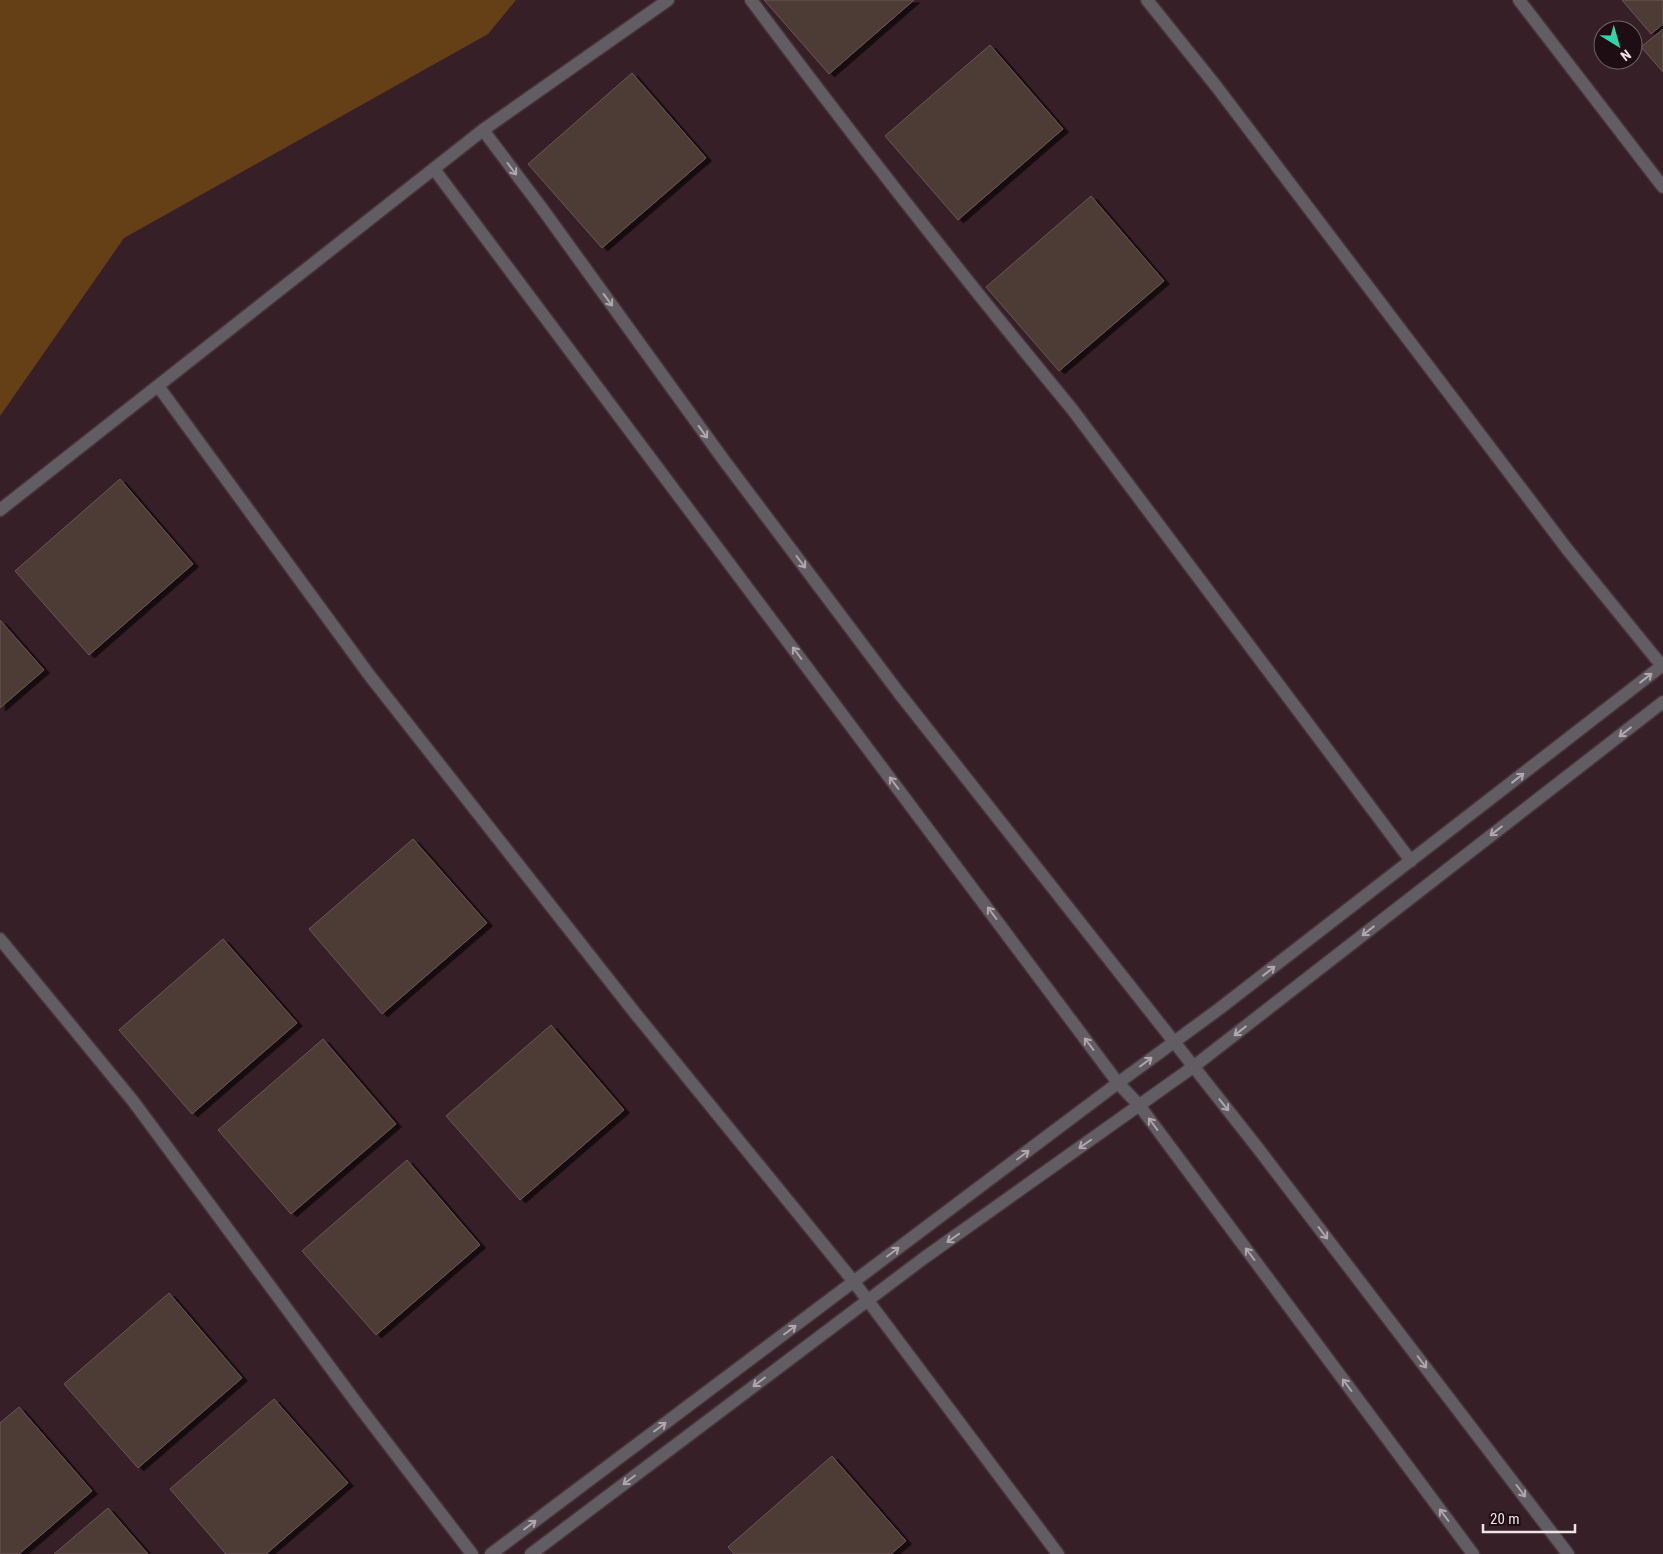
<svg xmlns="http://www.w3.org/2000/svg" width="1663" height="1554" font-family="'Roboto Condensed',sans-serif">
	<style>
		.built { fill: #361f27; fill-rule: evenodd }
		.forest { fill: #654016 }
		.building { fill: #4e3a36; stroke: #6d5753; filter: url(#shadow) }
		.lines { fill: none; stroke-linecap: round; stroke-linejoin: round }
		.minor-casing { stroke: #443439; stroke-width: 15 }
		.minor { stroke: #625c63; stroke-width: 12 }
		.oneway { stroke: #b0a6ac }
	</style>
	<defs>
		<filter id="shadow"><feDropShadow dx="5.5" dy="3" stdDeviation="0" flood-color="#0009"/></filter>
	</defs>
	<rect width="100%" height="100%" fill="#28171d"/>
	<path class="built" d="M345,0H1663V1554H0V223ZM1603,30H1633V60H1603Z"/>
	<path class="forest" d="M0,0H516L488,34L124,238L0,416Z"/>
	<path class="building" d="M764,0H914L829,74Z
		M1622,0H1663V24L1651,34Z
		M1663,29V72L1641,47Z
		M990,45L1063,129L958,220L885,136Z
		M632,73L706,158L602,248L528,164Z
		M1091,196L1164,281L1059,371L986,287Z
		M120,479L193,564L89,655L15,571Z
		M0,620L44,670L0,708Z
		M413,839L487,923L382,1014L309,929Z
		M223,939L297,1023L192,1114L119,1030Z
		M551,1025L624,1110L520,1200L446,1116Z
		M323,1039L396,1124L291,1214L218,1130Z
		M407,1160L480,1245L376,1335L302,1251Z
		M169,1293L242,1378L138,1468L64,1384Z
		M274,1399L348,1483L266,1554H226L170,1489Z
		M19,1407L92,1491L19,1554H0V1423Z
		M832,1456L906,1541L891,1554H734L728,1547Z
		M108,1508L148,1554H54Z"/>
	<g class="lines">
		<g class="minor-casing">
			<path id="minor" d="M751,0C855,139 962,276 1072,409L1411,861
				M1147,0L1216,86L1567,549L1662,666
				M1519,0L1663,187
				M483,130L541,207L723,459L899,693L1257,1147L1568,1554
				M434,169L1118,1083L1139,1105L1473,1554
				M158,386L370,676L635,1013L854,1282L1058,1554
				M0,510L483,130L668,0
				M0,939L133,1101L361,1409L472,1554
				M491,1554L1118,1083L1219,1009L1663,665
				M531,1554L924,1258L1193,1067L1663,702"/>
		</g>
		<use href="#minor" class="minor"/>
	</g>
	<defs><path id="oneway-shaft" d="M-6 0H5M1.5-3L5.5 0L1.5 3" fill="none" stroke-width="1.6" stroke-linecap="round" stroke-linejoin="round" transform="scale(1.25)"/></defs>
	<g class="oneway">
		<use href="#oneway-shaft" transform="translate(512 169) rotate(53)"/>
		<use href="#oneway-shaft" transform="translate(608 300) rotate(54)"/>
		<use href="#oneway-shaft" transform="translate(703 432) rotate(54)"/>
		<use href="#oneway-shaft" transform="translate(801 562) rotate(53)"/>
		<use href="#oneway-shaft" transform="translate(797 653) rotate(-127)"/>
		<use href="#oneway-shaft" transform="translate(1646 678) rotate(-38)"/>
		<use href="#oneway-shaft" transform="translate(1625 732) rotate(142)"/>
		<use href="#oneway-shaft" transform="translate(1518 778) rotate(-38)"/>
		<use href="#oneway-shaft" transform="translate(894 783) rotate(-127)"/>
		<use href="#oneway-shaft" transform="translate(1496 831) rotate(142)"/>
		<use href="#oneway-shaft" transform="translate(992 913) rotate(-127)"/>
		<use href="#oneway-shaft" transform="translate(1368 931) rotate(142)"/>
		<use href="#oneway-shaft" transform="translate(1269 971) rotate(-38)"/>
		<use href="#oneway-shaft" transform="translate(1240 1031) rotate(142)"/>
		<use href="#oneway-shaft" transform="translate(1089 1044) rotate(-127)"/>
		<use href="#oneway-shaft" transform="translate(1146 1062) rotate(-37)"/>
		<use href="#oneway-shaft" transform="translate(1224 1105) rotate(51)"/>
		<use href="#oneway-shaft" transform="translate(1153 1124) rotate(-127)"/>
		<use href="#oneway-shaft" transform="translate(1085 1144) rotate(145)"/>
		<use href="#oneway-shaft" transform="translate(1023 1155) rotate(-37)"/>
		<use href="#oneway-shaft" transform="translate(1323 1233) rotate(53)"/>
		<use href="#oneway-shaft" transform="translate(953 1238) rotate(145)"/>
		<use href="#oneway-shaft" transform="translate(893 1252) rotate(-37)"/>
		<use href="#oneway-shaft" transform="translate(1250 1254) rotate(-127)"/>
		<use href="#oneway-shaft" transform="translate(790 1330) rotate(-37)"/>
		<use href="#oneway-shaft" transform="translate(1422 1362) rotate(53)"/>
		<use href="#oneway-shaft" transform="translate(759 1382) rotate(143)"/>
		<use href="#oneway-shaft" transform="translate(1347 1385) rotate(-127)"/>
		<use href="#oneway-shaft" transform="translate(660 1427) rotate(-37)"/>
		<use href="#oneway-shaft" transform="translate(629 1480) rotate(143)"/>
		<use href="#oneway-shaft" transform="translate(1521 1491) rotate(53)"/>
		<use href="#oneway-shaft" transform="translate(1444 1515) rotate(-127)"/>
		<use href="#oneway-shaft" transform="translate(530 1525) rotate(-37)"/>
	</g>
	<g transform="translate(1618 45) rotate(143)"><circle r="24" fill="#1e0e14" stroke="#726368"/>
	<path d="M0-4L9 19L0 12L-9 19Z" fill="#33d4a8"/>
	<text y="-8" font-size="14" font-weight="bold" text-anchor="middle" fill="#f0e3e7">N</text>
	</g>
	<path d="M1483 1524v8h92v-8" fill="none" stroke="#f0e3e7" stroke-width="2.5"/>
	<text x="1490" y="1524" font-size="15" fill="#f0e3e7" stroke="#1e0e14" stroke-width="4" paint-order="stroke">20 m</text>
</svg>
